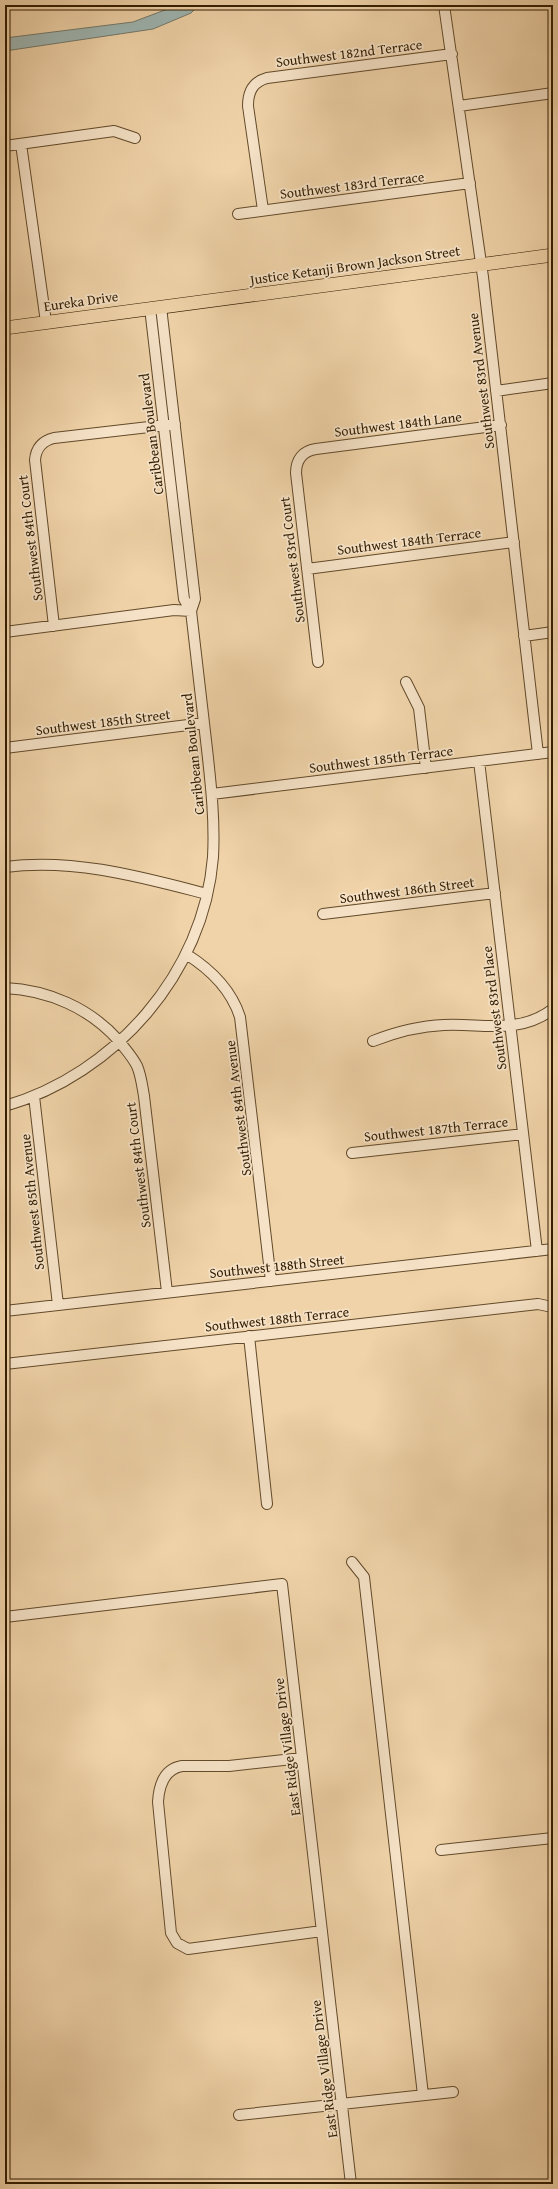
<svg xmlns="http://www.w3.org/2000/svg" width="558" height="2189" font-family="'Gentium Book Plus',serif">
	<style>
		.water { fill: #9eb6b3; stroke: #73796b }
		.lines { fill: none; stroke-linecap: round; stroke-linejoin: round }
		.minor-casing { stroke: #624a2a; stroke-width: 12 }
		.major-casing { stroke: #321d00; stroke-width: 14 }
		.minor { stroke: #f5e2c7; stroke-width: 10 }
		.major { stroke: #f0d3a9; stroke-width: 13 }
		.labels { text-anchor: middle; dominant-baseline: central; stroke-width: 3.5; stroke-linejoin: round; paint-order: stroke }
		.street-label { font-size: 14px; fill: #321d00; stroke: #f5e2c7 }
	</style>
	<rect width="100%" height="100%" fill="#f0d3a9"/>
	<filter id="stains"><feTurbulence type="fractalNoise" baseFrequency=".005" numOctaves="4"/><feColorMatrix values="0 0 0 0 .2 0 0 0 0 .09 0 0 0 0 .02 0 0 0 .5 -.17"/></filter>
	<radialGradient id="worn" r=".72"><stop offset=".6" stop-color="#630" stop-opacity="0"/><stop offset="1" stop-color="#630" stop-opacity=".3"/></radialGradient>
	<path class="water" d="M178,5H199L191,13L153,29L5,51V38L133,22Z"/>
	<g class="lines">
		<g class="minor-casing">
			<path id="minor" d="M444,5L483,277L538,754
				M459,106L553,93
				M21,144L46,322
				M5,146L114,131L135,138
				M263,210L248,106C248,91 253,82 267,78L452,54
				M238,214L470,183
				M161,307L195,599L191,611
				M496,391L553,383
				M307,569L514,542
				M54,626L35,460C36,448 42,441 54,438L175,424
				M5,632L174,610L191,611
				M524,636L553,632
				M318,662L296,473C296,459 303,451 316,449L501,425
				M406,682L419,708L426,768
				M5,748L204,723
				M479,761L537,1251
				M212,794L553,752
				M5,867C74,858 141,877 207,894
				M323,914L495,893
				M186,954C210,969 231,989 240,1017L271,1281
				M5,988C48,990 90,1008 119,1041C125,1049 132,1056 137,1066C141,1075 142,1085 144,1096L167,1292
				M373,1041C396,1032 418,1026 444,1025C482,1023 519,1035 553,1009
				M34,1096L58,1305
				M5,1106C115,1074 204,973 213,857C215,821 211,785 207,749C202,703 196,657 191,611L184,599L150,308
				M352,1153L523,1134
				M5,1311L553,1249
				M249,1336L267,1504
				M5,1364L538,1304L552,1307
				M352,1562L364,1577L423,2095
				M5,1617L282,1584L351,2184
				M302,1758L229,1766H182C164,1769 159,1785 158,1802L171,1933L177,1943L188,1949L322,1931
				M441,1850L553,1838
				M239,2115L453,2092"/>
		</g>
		<g class="major-casing">
			<path id="major" d="M5,328L553,255"/>
		</g>
		<use href="#minor" class="minor"/>
		<use href="#major" class="major"/>
	</g>
	<g class="labels">
		<g class="street-label">
			<text transform="translate(349 53) rotate(-7)">Southwest 182nd Terrace</text>
			<text transform="translate(352 185) rotate(-7)">Southwest 183rd Terrace</text>
			<text transform="translate(355 265) rotate(-8)">Justice Ketanji Brown Jackson Street</text>
			<text transform="translate(81 301) rotate(-8)">Eureka Drive</text>
			<text transform="translate(481 381) rotate(-97)">Southwest 83rd Avenue</text>
			<text transform="translate(398 424) rotate(-7)">Southwest 184th Lane</text>
			<text transform="translate(151 434) rotate(-97)">Caribbean Boulevard</text>
			<text transform="translate(30 538) rotate(-97)">Southwest 84th Court</text>
			<text transform="translate(409 541) rotate(-7)">Southwest 184th Terrace</text>
			<text transform="translate(292 560) rotate(-97)">Southwest 83rd Court</text>
			<text transform="translate(103 722) rotate(-7)">Southwest 185th Street</text>
			<text transform="translate(193 754) rotate(-96)">Caribbean Boulevard</text>
			<text transform="translate(381 759) rotate(-7)">Southwest 185th Terrace</text>
			<text transform="translate(407 890) rotate(-7)">Southwest 186th Street</text>
			<text transform="translate(494 1008) rotate(-97)">Southwest 83rd Place</text>
			<text transform="translate(238 1108) rotate(-97)">Southwest 84th Avenue</text>
			<text transform="translate(436 1129) rotate(-6)">Southwest 187th Terrace</text>
			<text transform="translate(138 1165) rotate(-97)">Southwest 84th Court</text>
			<text transform="translate(32 1202) rotate(-96)">Southwest 85th Avenue</text>
			<text transform="translate(277 1266) rotate(-6)">Southwest 188th Street</text>
			<text transform="translate(277 1319) rotate(-6)">Southwest 188th Terrace</text>
			<text transform="translate(287 1747) rotate(-97)">East Ridge Village Drive</text>
			<text transform="translate(324 2069) rotate(-97)">East Ridge Village Drive</text>
		</g>
	</g>
	<rect width="558" height="2189" fill="none" stroke="#f0d3a9" stroke-width="20"/>
	<rect x="6" y="6" width="546" height="2177" fill="none" stroke="#321d00" stroke-width="2"/>
	<rect x="10" y="10" width="538" height="2169" fill="none" stroke="#321d00"/>
	<rect width="100%" height="100%" filter="url(#stains)"/>
	<rect width="100%" height="100%" fill="url(#worn)"/>
</svg>
